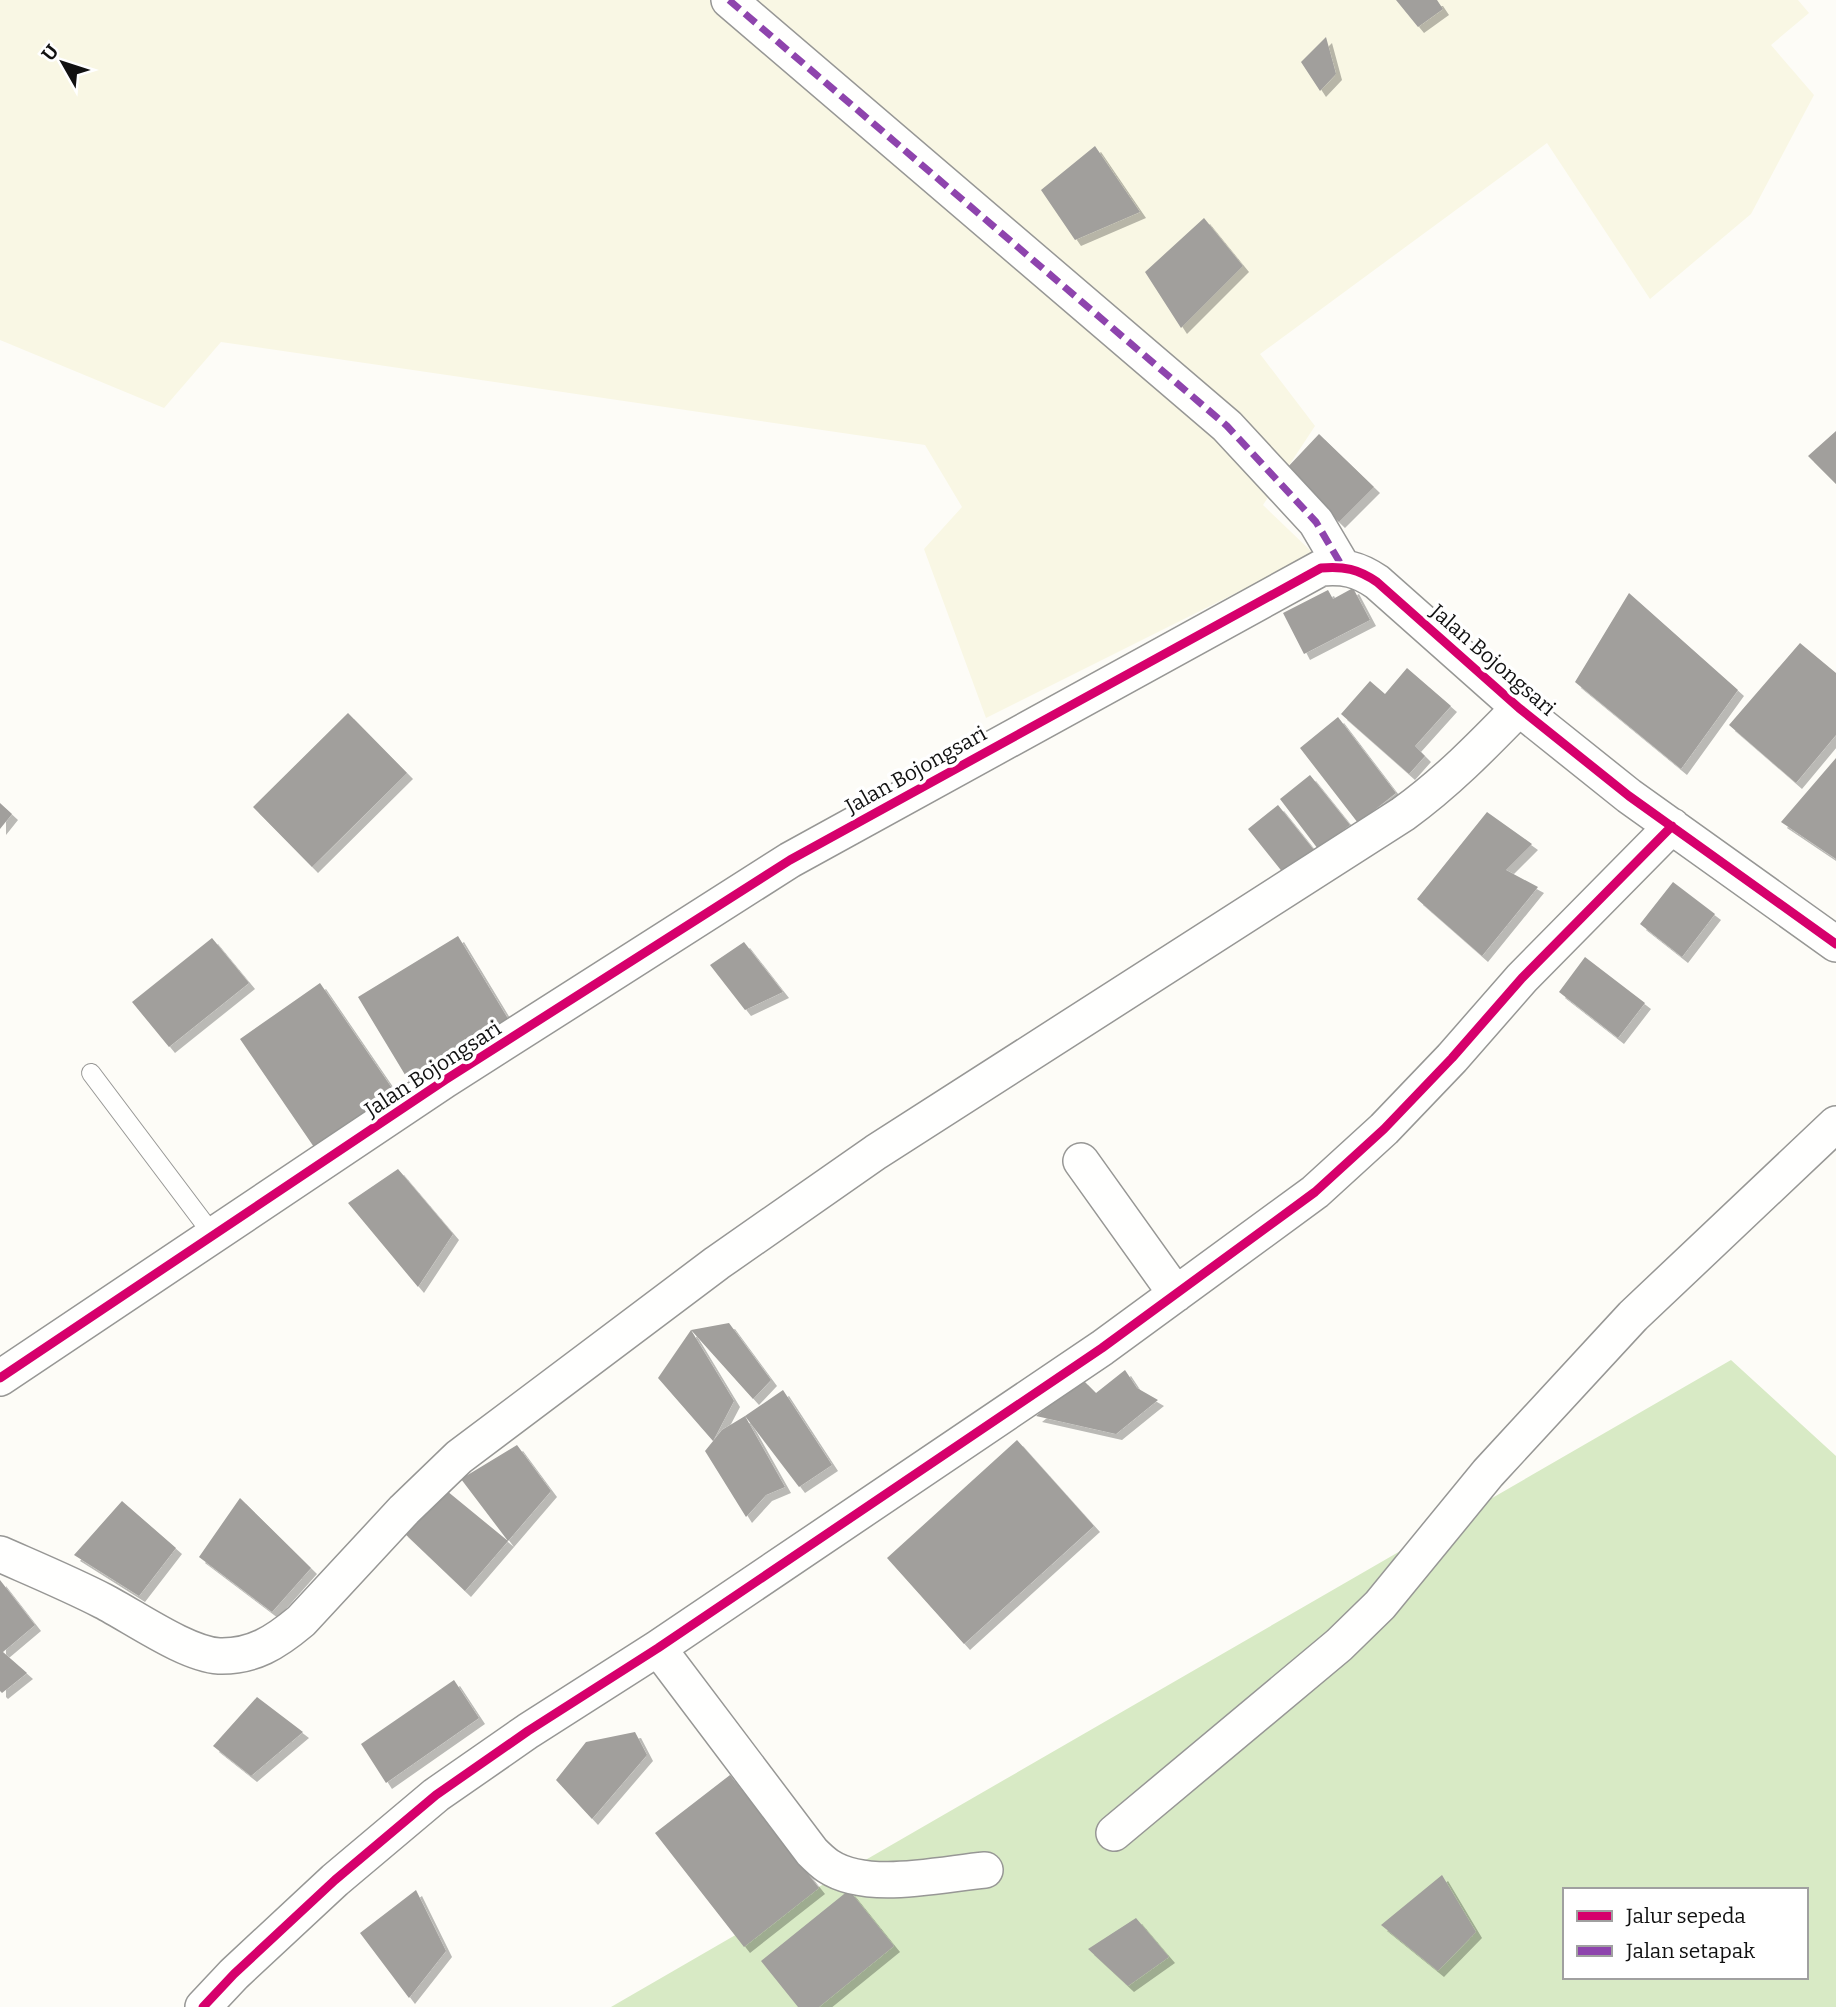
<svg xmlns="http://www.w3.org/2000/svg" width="1836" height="2007" font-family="Bitter,serif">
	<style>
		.farmland { fill: #f9f7e4 }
		.forest { fill: #d8eac5; fill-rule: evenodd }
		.building { fill: #a19f9c; filter: url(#shadow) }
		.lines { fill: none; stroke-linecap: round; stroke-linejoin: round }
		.service-casing { stroke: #979795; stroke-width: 20 }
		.minor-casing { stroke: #979795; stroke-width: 38 }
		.service { stroke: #fffffe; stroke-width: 18 }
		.minor { stroke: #fffffe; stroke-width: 35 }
		.quiet { stroke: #8e44ad; stroke-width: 7; stroke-dasharray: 14 7; stroke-linecap: butt }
		.cycleway-casing { stroke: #fff; stroke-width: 13 }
		.cycleway { stroke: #d6006c; stroke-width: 9 }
		.labels { text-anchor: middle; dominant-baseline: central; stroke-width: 7; stroke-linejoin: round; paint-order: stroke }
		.street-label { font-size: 21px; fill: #111; stroke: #fff }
	</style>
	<defs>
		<filter id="shadow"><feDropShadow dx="6" dy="6" stdDeviation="0" flood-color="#0004"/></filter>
	</defs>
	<rect width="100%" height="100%" fill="#fdfcf7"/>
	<path class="farmland" d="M0,0H1798L1809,13L1771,45L1814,95L1751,214L1650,299L1547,143L1260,354L1315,426L1263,505L1314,554L986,718L924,549L962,507L925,445L221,342L164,408L0,340Z"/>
	<path class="forest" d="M1731,1360L1836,1456V2007H611ZM1565,1890H1806V1977H1565Z"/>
	<path class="building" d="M1396,0H1437L1443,9L1418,27Z
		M1326,37L1336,74L1320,91L1301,62Z
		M1095,146L1140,212L1075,240L1041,190Z
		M1204,218L1243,266L1181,328L1145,272Z
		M1836,431V484L1808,456Z
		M1319,434L1374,487L1339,522L1285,470Z
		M1353,588L1370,620L1304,654L1283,613L1328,590L1333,599Z
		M1629,593L1738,690L1681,769L1575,682Z
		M1800,643L1836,673V735L1796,783L1729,725Z
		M1407,668L1451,706L1415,746L1425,756L1409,774L1341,714L1370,681L1385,694Z
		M348,713L407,773L312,867L253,807Z
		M1338,717L1396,793L1358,823L1300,748Z
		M1836,758V859L1781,822Z
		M1310,775L1350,825L1318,849L1280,799Z
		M0,803L12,814L0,829Z
		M1278,805L1314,850L1284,874L1248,829Z
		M1487,812L1532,844L1506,870L1538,887L1482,956L1417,899Z
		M1673,882L1715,914L1682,957L1640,924Z
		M458,936L510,1022L410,1083L358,997Z
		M212,938L249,983L169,1047L132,1002Z
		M744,942L783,992L745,1010L710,965Z
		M1585,957L1645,1003L1618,1038L1559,992Z
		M320,983L396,1094L316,1150L240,1039Z
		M398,1169L453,1234L418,1287L348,1203Z
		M729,1323L771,1380L753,1399L691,1330Z
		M691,1330L734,1401L713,1441L658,1378Z
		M1125,1370L1137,1388L1158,1400L1116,1434L1036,1416L1082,1379L1096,1393Z
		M783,1390L832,1465L799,1487L745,1416Z
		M745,1416L785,1487L766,1495L746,1517L705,1451L722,1430Z
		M1017,1440L1094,1526L964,1644L887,1558Z
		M517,1445L551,1491L465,1591L402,1531L447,1491L508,1541L461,1479Z
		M240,1498L311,1568L272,1612L199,1557Z
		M122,1501L176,1548L139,1596L74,1555Z
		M0,1580L35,1625L3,1652L27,1673L2,1693L0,1691Z
		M454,1680L479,1718L386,1783L361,1744Z
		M257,1697L303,1732L251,1776L213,1746Z
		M635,1732L647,1755L592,1819L556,1780L586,1742Z
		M730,1775L819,1888L744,1947L655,1833Z
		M1442,1875L1476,1932L1438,1971L1381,1925Z
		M416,1890L446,1951L409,1998L360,1933Z
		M849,1890L894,1946L819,2007H798L761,1961Z
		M1136,1918L1169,1957L1128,1986L1088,1949Z"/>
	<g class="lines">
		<g class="service-casing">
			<path id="service" d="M91,1073L213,1235"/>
		</g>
		<g class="minor-casing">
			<path id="minor" d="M729,0L1227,426L1316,522L1342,566
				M1081,1161L1176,1294
				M0,1378L445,1080L790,860L1321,568C1344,566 1358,569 1377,582L1519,708L1629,796L1836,944
				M0,1554C34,1569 70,1584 103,1601C134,1617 186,1654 219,1656C253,1657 276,1642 301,1621L404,1510L459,1457L717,1263L876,1152L1403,814C1446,783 1482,746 1519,708
				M658,1648L812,1852C817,1857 822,1862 828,1866C867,1892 941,1874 985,1870
				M1114,1833L1339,1645L1380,1605L1488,1473L1633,1316L1836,1124
				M203,2007L234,1974L335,1880L436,1795L528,1731L658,1648L1102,1348L1315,1192L1384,1129L1452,1058L1522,978L1672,826"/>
		</g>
		<use href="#service" class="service"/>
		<use href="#minor" class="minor"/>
		<path class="quiet" d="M729,0L1227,426L1316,522L1342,566"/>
		<g class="cycleway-casing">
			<path id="cycleway" d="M0,1378L445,1080L790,860L1321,568C1344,566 1358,569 1377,582L1519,708L1629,796L1836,944
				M203,2007L234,1974L335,1880L436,1795L528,1731L658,1648L1102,1348L1315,1192L1384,1129L1452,1058L1522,978L1672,826"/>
		</g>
		<use href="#cycleway" class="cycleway"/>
	</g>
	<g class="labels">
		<g class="street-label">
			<text transform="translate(1493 660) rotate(41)">Jalan Bojongsari</text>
			<text transform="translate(916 770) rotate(-29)">Jalan Bojongsari</text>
			<text transform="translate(433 1069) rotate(-33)">Jalan Bojongsari</text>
		</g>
	</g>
	<rect x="1563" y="1888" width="245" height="91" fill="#ffffff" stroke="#a0a0a0" stroke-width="2"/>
	<rect x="1577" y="1911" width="35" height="10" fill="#d6006c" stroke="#a0a0a0" stroke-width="2"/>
	<text x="1626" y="1923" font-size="21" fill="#111111">Jalur sepeda</text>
	<rect x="1577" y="1946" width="35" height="10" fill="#8e44ad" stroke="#a0a0a0" stroke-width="2"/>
	<text x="1626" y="1958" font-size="21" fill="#111111">Jalan setapak</text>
	<g transform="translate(63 63) rotate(309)" stroke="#ffffff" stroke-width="5" paint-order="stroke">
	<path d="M0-5L12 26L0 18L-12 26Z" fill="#111111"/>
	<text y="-10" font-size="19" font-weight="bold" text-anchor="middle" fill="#111111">U</text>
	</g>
</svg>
